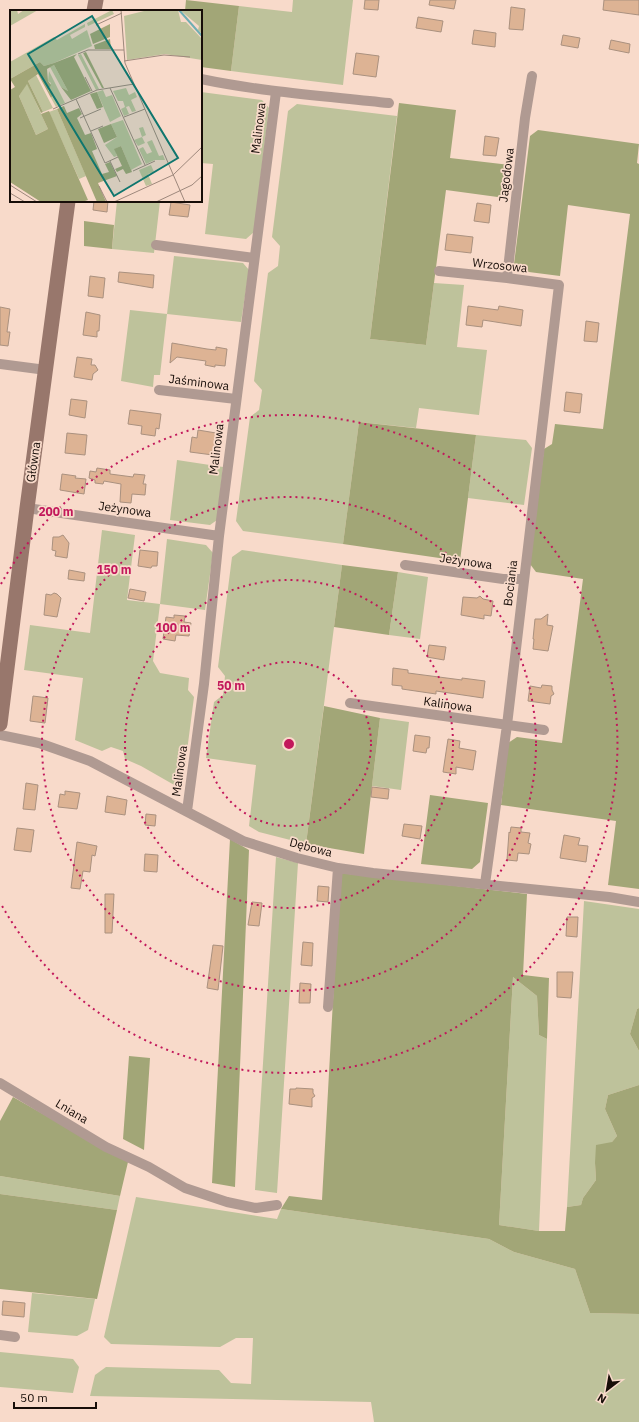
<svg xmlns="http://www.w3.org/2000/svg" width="639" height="1422" font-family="'IBM Plex Sans',sans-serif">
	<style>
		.green { fill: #bec29b }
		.forest { fill: #a2a677 }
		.building { fill: #ddb394; stroke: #aa917f }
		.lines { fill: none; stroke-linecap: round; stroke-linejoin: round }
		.street { stroke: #b09a92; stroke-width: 10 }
		.secondary { stroke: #98776c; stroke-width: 15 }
		.ring { fill: none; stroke: #c2185b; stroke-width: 2; stroke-dasharray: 2 4 }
		.labels { text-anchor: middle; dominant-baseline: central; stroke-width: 3.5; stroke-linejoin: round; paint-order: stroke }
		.street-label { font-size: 12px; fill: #170d08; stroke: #f8daca }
		.inset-river { fill: none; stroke: #6faeb2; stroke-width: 2 }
		.inset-road { fill: none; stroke: #9e887c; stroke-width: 1 }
		.view { fill: #0f766e; fill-opacity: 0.15; stroke: #0f766e; stroke-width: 2 }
		.inset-edge { fill: none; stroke: #170d08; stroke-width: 2 }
		.centre { fill: #c2185b; stroke: #f8daca; stroke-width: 2 }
		.ring-label { font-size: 12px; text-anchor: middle; font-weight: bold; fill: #c2185b; stroke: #f8daca; stroke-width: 3.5; stroke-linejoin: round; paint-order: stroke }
	</style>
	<rect width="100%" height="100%" fill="#f8daca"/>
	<path class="green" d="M293,0H353L343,85L231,71L239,6L292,12Z
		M201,92L262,100L269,108L254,232L246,239L205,234L213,164L201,163Z
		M297,104L397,116L370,339L426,345L434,283L464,285L457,347L487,350L479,415L419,408L416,428L359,422L343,544L243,531L236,521L250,417L259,410L262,390L254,381L268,273L278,266L280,246L272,237L288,111Z
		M117,201H160L154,253L112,249Z
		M174,256L243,263L249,270L241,322L167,314L160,375H154L153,387L121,381L130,310L167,314Z
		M476,435L526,440L532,448L524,505L468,498Z
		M177,460L223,467L217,520L210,525L170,520Z
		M102,530L135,535L127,600L160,604L167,539L206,545L213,553L205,610L160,604L153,661L160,673L189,678L188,690L194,697L183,782L176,786L141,766L125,759L123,751L111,747L102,751L75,740L83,678L24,670L30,625L90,633Z
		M242,550L342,565L306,844L259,832L249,826L256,765L206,758L214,702L223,695L225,676L218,667L232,557Z
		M398,572L428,577L420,639L389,635Z
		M380,718L409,722L401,790L372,786Z
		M276,857L298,863L277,1193L255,1190Z
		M584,901L639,909V1008L637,1009L630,1034L639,1051V1085L608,1095L605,1109L617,1136L595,1163L596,1180L583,1198L581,1205L567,1207Z
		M513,977L537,996L539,1035L547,1039L539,1231L499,1225Z
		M0,1176L120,1196L117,1210L0,1194Z
		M136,1197L277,1219L281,1209L489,1239L514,1252L575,1269L590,1313L639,1314V1422H374L371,1402L90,1396L95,1375L106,1367L219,1370L231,1383L251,1384L253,1338H236L220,1347L111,1344L104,1337Z
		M32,1293L95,1299L88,1330L77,1336L28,1332Z
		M0,1352L73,1359L79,1367L73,1393L0,1387Z"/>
	<path class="forest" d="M186,0L239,6L231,71L201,67V11H185Z
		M399,103L456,110L450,158L510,165L505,198L446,190L426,345L370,339Z
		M538,130L639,144L637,163L639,164V889L608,885L616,821L501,805L508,743L517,737L562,743L583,579L536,572L530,564L544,449L552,444L555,424L603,429L630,214L568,205L560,276L521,271L514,264L530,136Z
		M84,221L114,225L112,249L84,246Z
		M359,422L476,435L460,561L343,544Z
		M342,565L398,572L389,635L334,627Z
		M324,706L380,718L364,854L306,844Z
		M430,795L488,803L480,862L472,869L421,864Z
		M230,839L249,850L235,1187L212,1183Z
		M340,873L527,894L523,975L549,978L547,1039L539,1035L537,996L513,977L499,1225L539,1231H565L567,1207L581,1205L583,1198L596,1180L595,1163L596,1145L612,1142L617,1136L605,1109L608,1095L639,1085V1314L590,1313L575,1269L514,1252L489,1239L281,1209L289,1196L322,1200Z
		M639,1008V1051L630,1034L637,1009Z
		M129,1056L150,1058L144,1150L123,1139Z
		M13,1097L128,1162L120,1196L0,1176V1121Z
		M0,1194L117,1210L97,1299L0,1289Z"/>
	<path class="building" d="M365,0H379L378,10L364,9Z
		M430,0H456L454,9L429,5Z
		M604,0H639V15L603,10Z
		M511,7L525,9L523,30L509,29Z
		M418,17L443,21L441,32L416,28Z
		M474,30L496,33L495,47L472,44Z
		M563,35L580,38L578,48L561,45Z
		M611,40L630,44L629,53L609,49Z
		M356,53L379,56L376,77L353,74Z
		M485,136L499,138L496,156L483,155Z
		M94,201H108L107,212L93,210Z
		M171,202L190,205L188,217L169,215Z
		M477,203L491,205L489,223L474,221Z
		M447,234L473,237L471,253L445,250Z
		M119,272L154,275L153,288L118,282Z
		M90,276L105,278L103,298L88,296Z
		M468,306L498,310L499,306L523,310L521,326L483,320L482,327L466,325Z
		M0,307L10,309L7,332H10L8,346L0,345Z
		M86,312L100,315L99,331H97V337L83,335Z
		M586,321L599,323L597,342L584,341Z
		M172,343L207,349L216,350V347L227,349L225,366L215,365V367L205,365L206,361L177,357L170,363Z
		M77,357L92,359L91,365H95L98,370L93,374L92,380L74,377Z
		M566,392L582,394L580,413L564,411Z
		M71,399L87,401L85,418L69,415Z
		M130,410L161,414L159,429L156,428L155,436L141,434L142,426L128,424Z
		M198,430L216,433L213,455L190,452L192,437L197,438Z
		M67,433L87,435L85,455L65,453Z
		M97,468L110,470V474L133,477L134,474L145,475L143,484H146L145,495L132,494L131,503L120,502L121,484L104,481L103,484L95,483V480L89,478L90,471L96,472Z
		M62,474L76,476L75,478L86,479L84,494L60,490Z
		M63,535L69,543L67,558L55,556L56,551L52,550L53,537H59Z
		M140,550L158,552L157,566H152L151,568L138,566Z
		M69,570L85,573L84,581L68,579Z
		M130,589L146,592L144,601L128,598Z
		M54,593L57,594L61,598L57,617L44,615L46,594L51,595Z
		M480,596L483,599L493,601L491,616L484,615V619L461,615L463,597L477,598Z
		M548,614L547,625L553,626L548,651L533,649L534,639H533L535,619H541Z
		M174,615L185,616L184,622L191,623L189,636L176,635L175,641L163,639L166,617L174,618Z
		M429,645L446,647L444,660L427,657Z
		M393,668L408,670V673L462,680V678L485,681L483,698L436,691V694L402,689V686L392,685Z
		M542,685L552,686V690L554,694L551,696L550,704L528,701L530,686L541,688Z
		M33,696L48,698L45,723L30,721Z
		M415,735L430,737L429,748H427L426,753L413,751Z
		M448,739L460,741L459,748L476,751L473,770L456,767V774L443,772Z
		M26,783L38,785L35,810L23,809Z
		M372,787L389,789L388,799L371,797Z
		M65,791L80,793L77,809L58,807L60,794L65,795Z
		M107,796L127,800L125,815L105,812Z
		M146,814L156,815L155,826L145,825Z
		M404,824L422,826L420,839L402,836Z
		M511,827L521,828V832L530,833L528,843L531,844L529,854L518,853L517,861L507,860L509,832L510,833Z
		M17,828L34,830L31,852L14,850Z
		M564,835L580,838L578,845L588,846L586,862L560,858Z
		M77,842L97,846L95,856L92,855L90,872L83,871L80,889L71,888Z
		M145,854L158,855L157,872L144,871Z
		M318,886L329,887L328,902L317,901Z
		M105,894H114L112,933H105Z
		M252,902L262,903L259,926L248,925Z
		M567,917H578L577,937L566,936Z
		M303,942L313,943L312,966L301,965Z
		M213,945L223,946L218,990L207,988Z
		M557,972H573L571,998L557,997Z
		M300,983L311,984L310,1003H299Z
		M296,1088L313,1089V1093L315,1096L312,1098V1107L289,1104L290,1089H296Z
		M3,1301L25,1303L24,1317L2,1315Z"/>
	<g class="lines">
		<path class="street" d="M201,79C263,92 326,96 389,103
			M156,245L254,258
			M439,271L507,278L559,285L507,725L485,884
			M507,278L525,118L532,76
			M0,364L46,370
			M159,390L236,399
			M27,508L219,536
			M405,565L503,579H524
			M350,703L544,730
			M0,735L39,743L90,761L243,841L297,858L338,868L373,873L609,897L639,902
			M187,811L204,684L219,536L276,92
			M328,1007L338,868
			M0,1083L106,1147L149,1167L185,1188L227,1202L256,1208L277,1205
			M0,1335L15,1337"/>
		<path class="secondary" d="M94,11L96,0
			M0,724L27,508L68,201"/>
	</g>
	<g class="ring">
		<circle cx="289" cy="744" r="82"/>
		<circle cx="289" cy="744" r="164"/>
		<circle cx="289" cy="744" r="247"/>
		<path d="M1 584A329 329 0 1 1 1 904"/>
	</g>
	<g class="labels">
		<g class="street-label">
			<text transform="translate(258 128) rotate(-83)">Malinowa</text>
			<text transform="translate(506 175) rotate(-83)">Jagodowa</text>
			<text transform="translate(500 265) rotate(6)">Wrzosowa</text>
			<text transform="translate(199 382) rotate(7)">Jaśminowa</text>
			<text transform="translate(216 449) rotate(-83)">Malinowa</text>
			<text transform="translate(33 462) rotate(-82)">Główna</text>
			<text transform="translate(125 509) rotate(8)">Jeżynowa</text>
			<text transform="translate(466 561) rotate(8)">Jeżynowa</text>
			<text transform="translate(510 583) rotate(-83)">Bociania</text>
			<text transform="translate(448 704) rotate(8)">Kalinowa</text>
			<text transform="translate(179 771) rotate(-82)">Malinowa</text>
			<text transform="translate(311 847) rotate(15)">Dębowa</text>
			<text transform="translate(72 1111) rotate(31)">Lniana</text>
		</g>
	</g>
	<g transform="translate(10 10)">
		<rect width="192" height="192" fill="#f8daca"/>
		<path d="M0,0H7L8,4L14,0H28L0,16ZM102,0L104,4L78,16L77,13ZM138,0H168L171,12H176L192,29V50L155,44L117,50L114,6ZM170,0H192V24L188,20L189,16ZM75,14V17L60,25L62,29L77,20L82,36L44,53L34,56L30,52L0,69V52L44,27L47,30ZM71,44L89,79L86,80L68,45ZM44,55L58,81L51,77L40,57ZM39,61L55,93L46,97L41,88L43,85L38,80L41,73L38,71ZM26,65L43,98L33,102L18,71ZM17,73L38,119L26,125L9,86ZM116,78L119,85L125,82L127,87L121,90L126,101L122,102L119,96L116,97L119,104L114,106L111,99L115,97L113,91H108L103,81ZM93,80L96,87L102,85L111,106L100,112L87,82ZM47,99L76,166L69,169L39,102ZM113,110L132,154L121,160L111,136L105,139L107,146L104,147L95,135L107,127L101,114ZM133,117L136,125L132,127L135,133L128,136L124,130L132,127L129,118ZM142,130L149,146L153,145L155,150H145L136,154L129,139L133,137L137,144L142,142L137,132ZM141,155L144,162L138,164L142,174L136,176L129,160Z" fill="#bec29b"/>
		<path d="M100,14V27L83,34L80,24ZM100,29L101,39H85L84,35ZM76,42L94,78H92L73,43ZM67,44L64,47L81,81L61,90L51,77L58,81L44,55L37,59L38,71L41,75L38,80L43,85L41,88L28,64L18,71L33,102L31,103L17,74L9,86L26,125L38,119L31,104L39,101L78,190L72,192H31L0,172V80L5,77L0,69L30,52L34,56L44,53ZM87,82L93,97L87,99L80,84ZM54,96L57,103L69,98L72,104L67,108L75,125L81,123L86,136L87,139L82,141L92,164L99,162L95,154L100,152L107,166L88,173L96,192H87L47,99ZM101,114L107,127L94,133L88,119ZM111,136L122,162L116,164L113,159L107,162L105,159L112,156L104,139Z" fill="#a2a677"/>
		<path class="inset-river" d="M169,0L192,26"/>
		<path class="inset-road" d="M111,0L115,53L175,192M86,15L112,3M68,44L78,40H114M114,51L154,45L180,47M75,67L82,81M100,78L135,155M66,89L95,153L108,147M43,99L87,80L124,74M114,107L135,99M70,108L91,99M81,121L93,116M100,151L110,172M123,161L145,151M0,175L27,192M89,176L97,192M0,183L15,192M104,192L163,165L192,137M146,192L182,175L192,166"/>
		<path class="view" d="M82,6L168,148L104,186L18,44Z"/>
		<rect width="192" height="192" class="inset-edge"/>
	</g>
	<circle cx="289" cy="744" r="6" class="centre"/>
	<g class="ring-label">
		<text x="56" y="516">200 m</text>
		<text x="114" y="574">150 m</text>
		<text x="173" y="632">100 m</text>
		<text x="231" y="690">50 m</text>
	</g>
	<g transform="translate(607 1390) rotate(211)" stroke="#f8daca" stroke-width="3" paint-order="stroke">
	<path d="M0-3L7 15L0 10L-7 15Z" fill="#170d08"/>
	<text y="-6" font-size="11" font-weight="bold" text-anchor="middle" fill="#170d08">N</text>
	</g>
	<path d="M14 1402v6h82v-6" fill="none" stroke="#170d08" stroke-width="2"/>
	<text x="20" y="1402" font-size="12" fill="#170d08" stroke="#f8daca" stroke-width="3" paint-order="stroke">50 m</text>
</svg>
